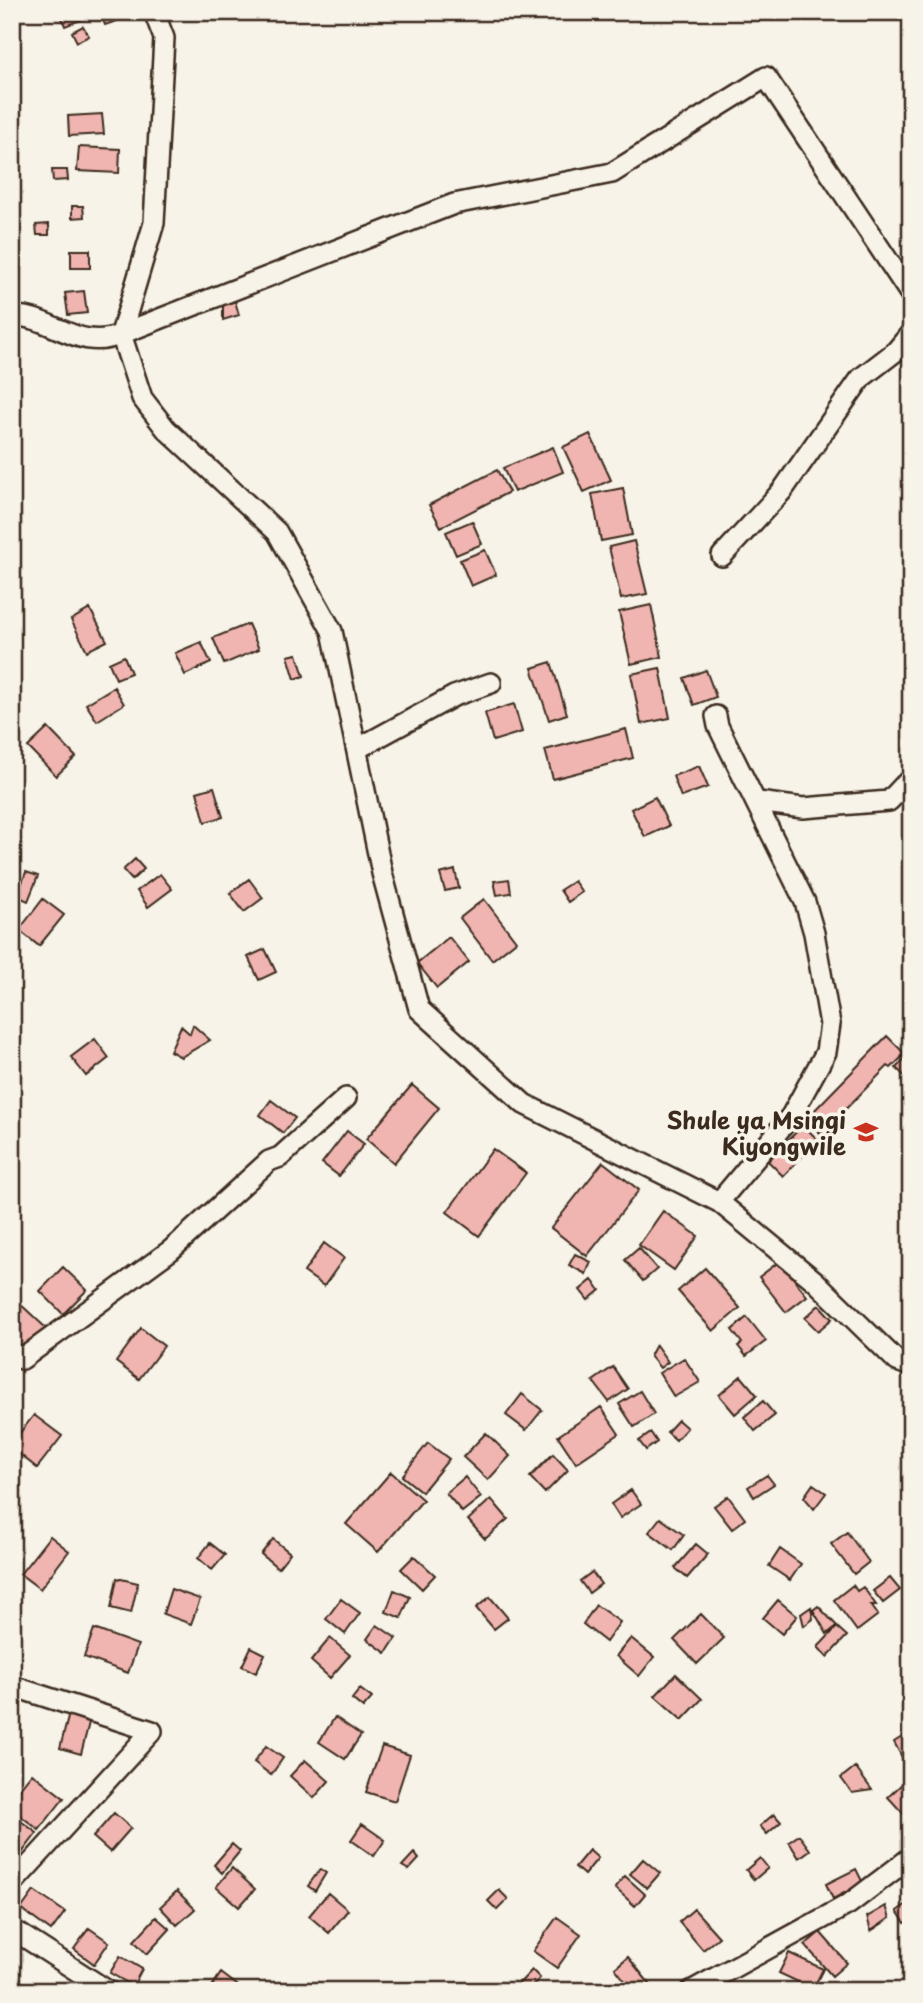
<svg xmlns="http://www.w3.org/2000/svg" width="923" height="2003" font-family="'Playpen Sans',sans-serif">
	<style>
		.building { fill: #f0b5b0; stroke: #3b2a1e; stroke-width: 2 }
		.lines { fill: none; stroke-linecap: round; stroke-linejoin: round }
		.minor-casing { stroke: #3b2a1e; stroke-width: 24 }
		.minor { stroke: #f7f3e8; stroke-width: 19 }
		.labels { text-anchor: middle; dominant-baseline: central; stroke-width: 7; stroke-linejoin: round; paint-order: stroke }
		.poi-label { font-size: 23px; font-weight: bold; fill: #3b2a1e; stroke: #f7f3e8; text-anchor: end }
	</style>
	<rect width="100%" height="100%" fill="#f7f3e8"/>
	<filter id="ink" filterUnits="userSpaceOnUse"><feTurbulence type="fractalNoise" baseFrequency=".0143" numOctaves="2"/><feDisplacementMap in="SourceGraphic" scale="14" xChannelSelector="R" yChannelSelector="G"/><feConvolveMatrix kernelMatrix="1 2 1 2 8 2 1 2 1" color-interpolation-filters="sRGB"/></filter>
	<g filter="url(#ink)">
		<path class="building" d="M60,12H87L88,17L65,26Z
			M100,12H113L117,21L105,25Z
			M83,26L89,36L77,42L72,32Z
			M102,114L104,134L69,136L68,116Z
			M79,147L120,149L119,173L77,171Z
			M52,170H67L68,180L53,181Z
			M72,206H83L84,217L72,218Z
			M49,224V235H37L36,225Z
			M71,250H90V268H71Z
			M84,291L87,313L68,315L65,293Z
			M235,301L239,315L223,320V304Z
			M590,434L611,480L584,492L563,447Z
			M553,447L563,472L514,492L503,468Z
			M497,470L509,492L441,527L429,505Z
			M623,488L632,535L601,541L592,494Z
			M472,521L482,544L456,555L446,532Z
			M634,541L647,594L621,599L609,547Z
			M485,550L496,575L471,586L460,560Z
			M651,605L662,657L631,664L619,612Z
			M90,609L107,641L87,651L71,620Z
			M248,624L259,649L224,664L213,638Z
			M201,642L211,663L185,675L175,653Z
			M297,654L304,676L295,679L288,656Z
			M124,656L131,673L116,679L109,663Z
			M551,662L567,714L549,720L532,668Z
			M660,668L670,718L641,724L631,674Z
			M706,670L716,697L694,705L684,678Z
			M114,687L124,704L97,721L86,704Z
			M514,704L522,732L493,741L485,713Z
			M48,728L76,757L56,776L28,747Z
			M626,729L633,758L553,779L545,750Z
			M699,766L708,787L681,797L673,776Z
			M214,787L223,817L205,822L197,792Z
			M655,797L669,826L645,837L631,809Z
			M135,859L144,869L132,880L123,870Z
			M455,870L459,888L445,891L440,874Z
			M26,872L38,876L28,901L17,896Z
			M160,874L172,889L148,907L137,891Z
			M249,879L263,898L244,912L230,893Z
			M509,879L511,893L497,895L494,881Z
			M574,881L582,892L568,902L560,890Z
			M43,899L64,915L39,946L19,930Z
			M484,899L516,941L492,960L460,918Z
			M449,937L469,962L437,988L417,963Z
			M265,949L276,972L259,980L248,957Z
			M193,1025L210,1040L181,1057L170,1051L181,1026L190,1034Z
			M887,1036L905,1054L891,1068L888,1066L821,1134L806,1119Z
			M95,1039L109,1058L86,1076L71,1057Z
			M908,1055L911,1058V1082L896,1068Z
			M412,1085L439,1108L394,1163L366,1139Z
			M271,1100L295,1118L283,1133L260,1115Z
			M803,1125L818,1140L783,1176L768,1161Z
			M347,1131L364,1144L339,1176L322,1163Z
			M493,1149L526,1173L479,1236L447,1212Z
			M603,1162L639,1190L587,1256L551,1228Z
			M663,1211L698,1236L674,1270L639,1245Z
			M324,1243L344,1258L324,1286L304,1272Z
			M639,1248L657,1269L643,1281L625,1260Z
			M575,1254L591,1262L586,1274L569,1265Z
			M780,1261L807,1296L786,1312L759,1277Z
			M63,1267L87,1290L63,1314L40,1291Z
			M705,1268L740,1308L713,1331L678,1291Z
			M592,1280L600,1290L588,1300L580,1290Z
			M17,1301L46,1328L21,1354L12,1346V1306Z
			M819,1305L832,1319L818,1331L805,1318Z
			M747,1317L766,1341L746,1356L738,1346L742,1343L732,1330Z
			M141,1328L164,1346L139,1379L116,1362Z
			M656,1345L668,1362L660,1368L650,1356Z
			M684,1358L700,1382L674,1397L659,1373Z
			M613,1367L628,1389L609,1402L593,1381Z
			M741,1376L757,1395L735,1414L719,1395Z
			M640,1391L654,1414L634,1427L619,1404Z
			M522,1394L542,1410L526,1430L506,1415Z
			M763,1401L775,1415L755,1431L744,1417Z
			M601,1407L619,1434L576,1463L558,1436Z
			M34,1415L62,1436L37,1468L12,1448V1443Z
			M678,1420L687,1428L676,1440L667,1432Z
			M486,1433L510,1456L488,1480L463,1457Z
			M651,1433L657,1442L646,1450L639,1441Z
			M428,1443L449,1459L422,1492L402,1476Z
			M553,1454L568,1470L545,1493L530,1477Z
			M391,1472L423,1500L378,1552L346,1524Z
			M767,1475L774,1484L754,1497L748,1487Z
			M465,1477L481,1497L462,1512L446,1493Z
			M813,1484L826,1493L814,1509L804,1497Z
			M631,1490L641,1504L620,1518L611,1504Z
			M728,1496L745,1519L732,1529L714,1506Z
			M491,1499L508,1519L485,1539L468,1520Z
			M660,1518L684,1535L673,1550L649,1532Z
			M847,1532L869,1562L854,1574L831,1544Z
			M50,1536L69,1551L40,1589L20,1574Z
			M273,1539L290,1553L278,1568L261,1554Z
			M210,1543L225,1555L212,1570L198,1558Z
			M696,1544L708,1554L687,1578L675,1568Z
			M780,1549L801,1564L790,1580L769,1566Z
			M414,1556L435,1575L422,1589L401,1569Z
			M592,1572L601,1584L589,1593L580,1581Z
			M117,1578L138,1583L131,1613L111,1608Z
			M890,1578L900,1590L883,1603L873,1591Z
			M853,1585L857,1591L863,1587L876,1605H871L878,1615L857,1631L834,1600Z
			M171,1589L200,1599L191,1624L163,1614Z
			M394,1590L410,1597L401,1618L386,1612Z
			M490,1597L508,1618L494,1629L476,1608Z
			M341,1599L360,1613L345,1634L326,1619Z
			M778,1600L797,1616L782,1634L763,1618Z
			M596,1605L620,1622L606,1642L583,1624Z
			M818,1606L837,1626L827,1634L813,1610Z
			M811,1607L813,1619L804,1626L801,1614Z
			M701,1614L724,1638L697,1664L674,1640Z
			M377,1625L396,1638L386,1653L367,1639Z
			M837,1627L847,1636L827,1657L818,1647Z
			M94,1629L138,1645L128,1673L84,1657Z
			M330,1638L350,1655L330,1678L311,1661Z
			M631,1638L654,1657L639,1676L616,1656Z
			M251,1647L265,1654L256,1673L242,1666Z
			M676,1674L702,1699L682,1720L655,1696Z
			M360,1689L372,1698L363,1708L352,1699Z
			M71,1706L92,1711L81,1754L60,1748Z
			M335,1717L361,1735L345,1759L319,1742Z
			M907,1734L911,1736V1761L903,1759L894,1742Z
			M266,1746L283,1758L271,1775L254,1762Z
			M382,1746L410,1755L395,1801L366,1792Z
			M305,1760L329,1781L314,1798L290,1776Z
			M855,1767L872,1790L852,1793L841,1778Z
			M32,1773L64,1798L39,1830L12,1809V1798Z
			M902,1784L911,1794V1822L888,1797Z
			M114,1813L131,1828L110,1852L93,1837Z
			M774,1814L781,1822L767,1834L760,1826Z
			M14,1816L37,1833L21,1854L12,1847Z
			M362,1824L385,1840L374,1856L351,1840Z
			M799,1835L810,1850L799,1858L789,1842Z
			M232,1844L240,1851L222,1873L214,1865Z
			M589,1850L598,1858L584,1875L575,1867Z
			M414,1853L419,1859L409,1870L402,1866Z
			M760,1858L768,1868L754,1880L746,1870Z
			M643,1859L660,1873L647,1888L630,1874Z
			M232,1868L255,1889L239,1907L216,1887Z
			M320,1869L326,1873L315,1891L308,1886Z
			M856,1869L863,1883L833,1899L826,1884Z
			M625,1876L645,1894L635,1906L615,1888Z
			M499,1890L508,1899L497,1910L488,1901Z
			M34,1891L65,1912L51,1931L21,1909Z
			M177,1891L195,1909L177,1925L160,1907Z
			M328,1893L348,1910L329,1933L309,1916Z
			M911,1901V1919L905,1923L897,1911Z
			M886,1906L890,1918L871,1931L867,1917Z
			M694,1909L719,1937L703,1950L679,1922Z
			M156,1917L170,1929L147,1954L134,1941Z
			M557,1917L581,1934L557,1968L533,1951Z
			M89,1928L109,1942L94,1964L74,1949Z
			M820,1932L847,1963L832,1976L805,1945Z
			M789,1953L823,1969L813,1989L779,1973Z
			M120,1956L142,1969L133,1986L110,1973Z
			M628,1957L653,1988L650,1991H633L615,1968Z
			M532,1970L540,1978L528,1991H512Z
			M221,1973L245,1991H209Z"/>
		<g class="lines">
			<g class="minor-casing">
				<path id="minor" d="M911,295L766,77L612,173L454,204L121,334L142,398L166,429L277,532L332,631L382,873L419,1009L524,1104L719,1202L815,1281L897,1361L911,1366
					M12,316C49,314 80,354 121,334L154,223L164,38L154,12
					M722,556L782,491L861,378L896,351L911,333
					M716,716L718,726L805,902L814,933L830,1024L826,1052L791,1116L719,1202
					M357,749L454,696L491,683
					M758,802L803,808L889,801L905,784L911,783
					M12,1352L22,1359L171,1250L269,1161L280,1157L346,1098
					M12,1686L152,1731L12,1884
					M12,1929L108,1991
					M691,1991L849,1904L911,1857"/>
			</g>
			<use href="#minor" class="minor"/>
		</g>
	</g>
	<defs>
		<g id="school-bare" transform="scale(1.89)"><path d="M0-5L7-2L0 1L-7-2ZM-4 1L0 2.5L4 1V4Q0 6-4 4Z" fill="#c8321e" stroke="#f7f3e8" stroke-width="2.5" paint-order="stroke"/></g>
	</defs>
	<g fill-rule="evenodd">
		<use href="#school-bare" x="866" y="1132"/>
	</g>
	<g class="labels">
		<g class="poi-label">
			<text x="846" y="1119">Shule ya Msingi<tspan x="846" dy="26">Kiyongwile</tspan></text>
		</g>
	</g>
	<rect width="923" height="2003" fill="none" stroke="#f7f3e8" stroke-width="42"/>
	<rect x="21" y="21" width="881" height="1961" fill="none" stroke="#3b2a1e" stroke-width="2.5" filter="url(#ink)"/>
</svg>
